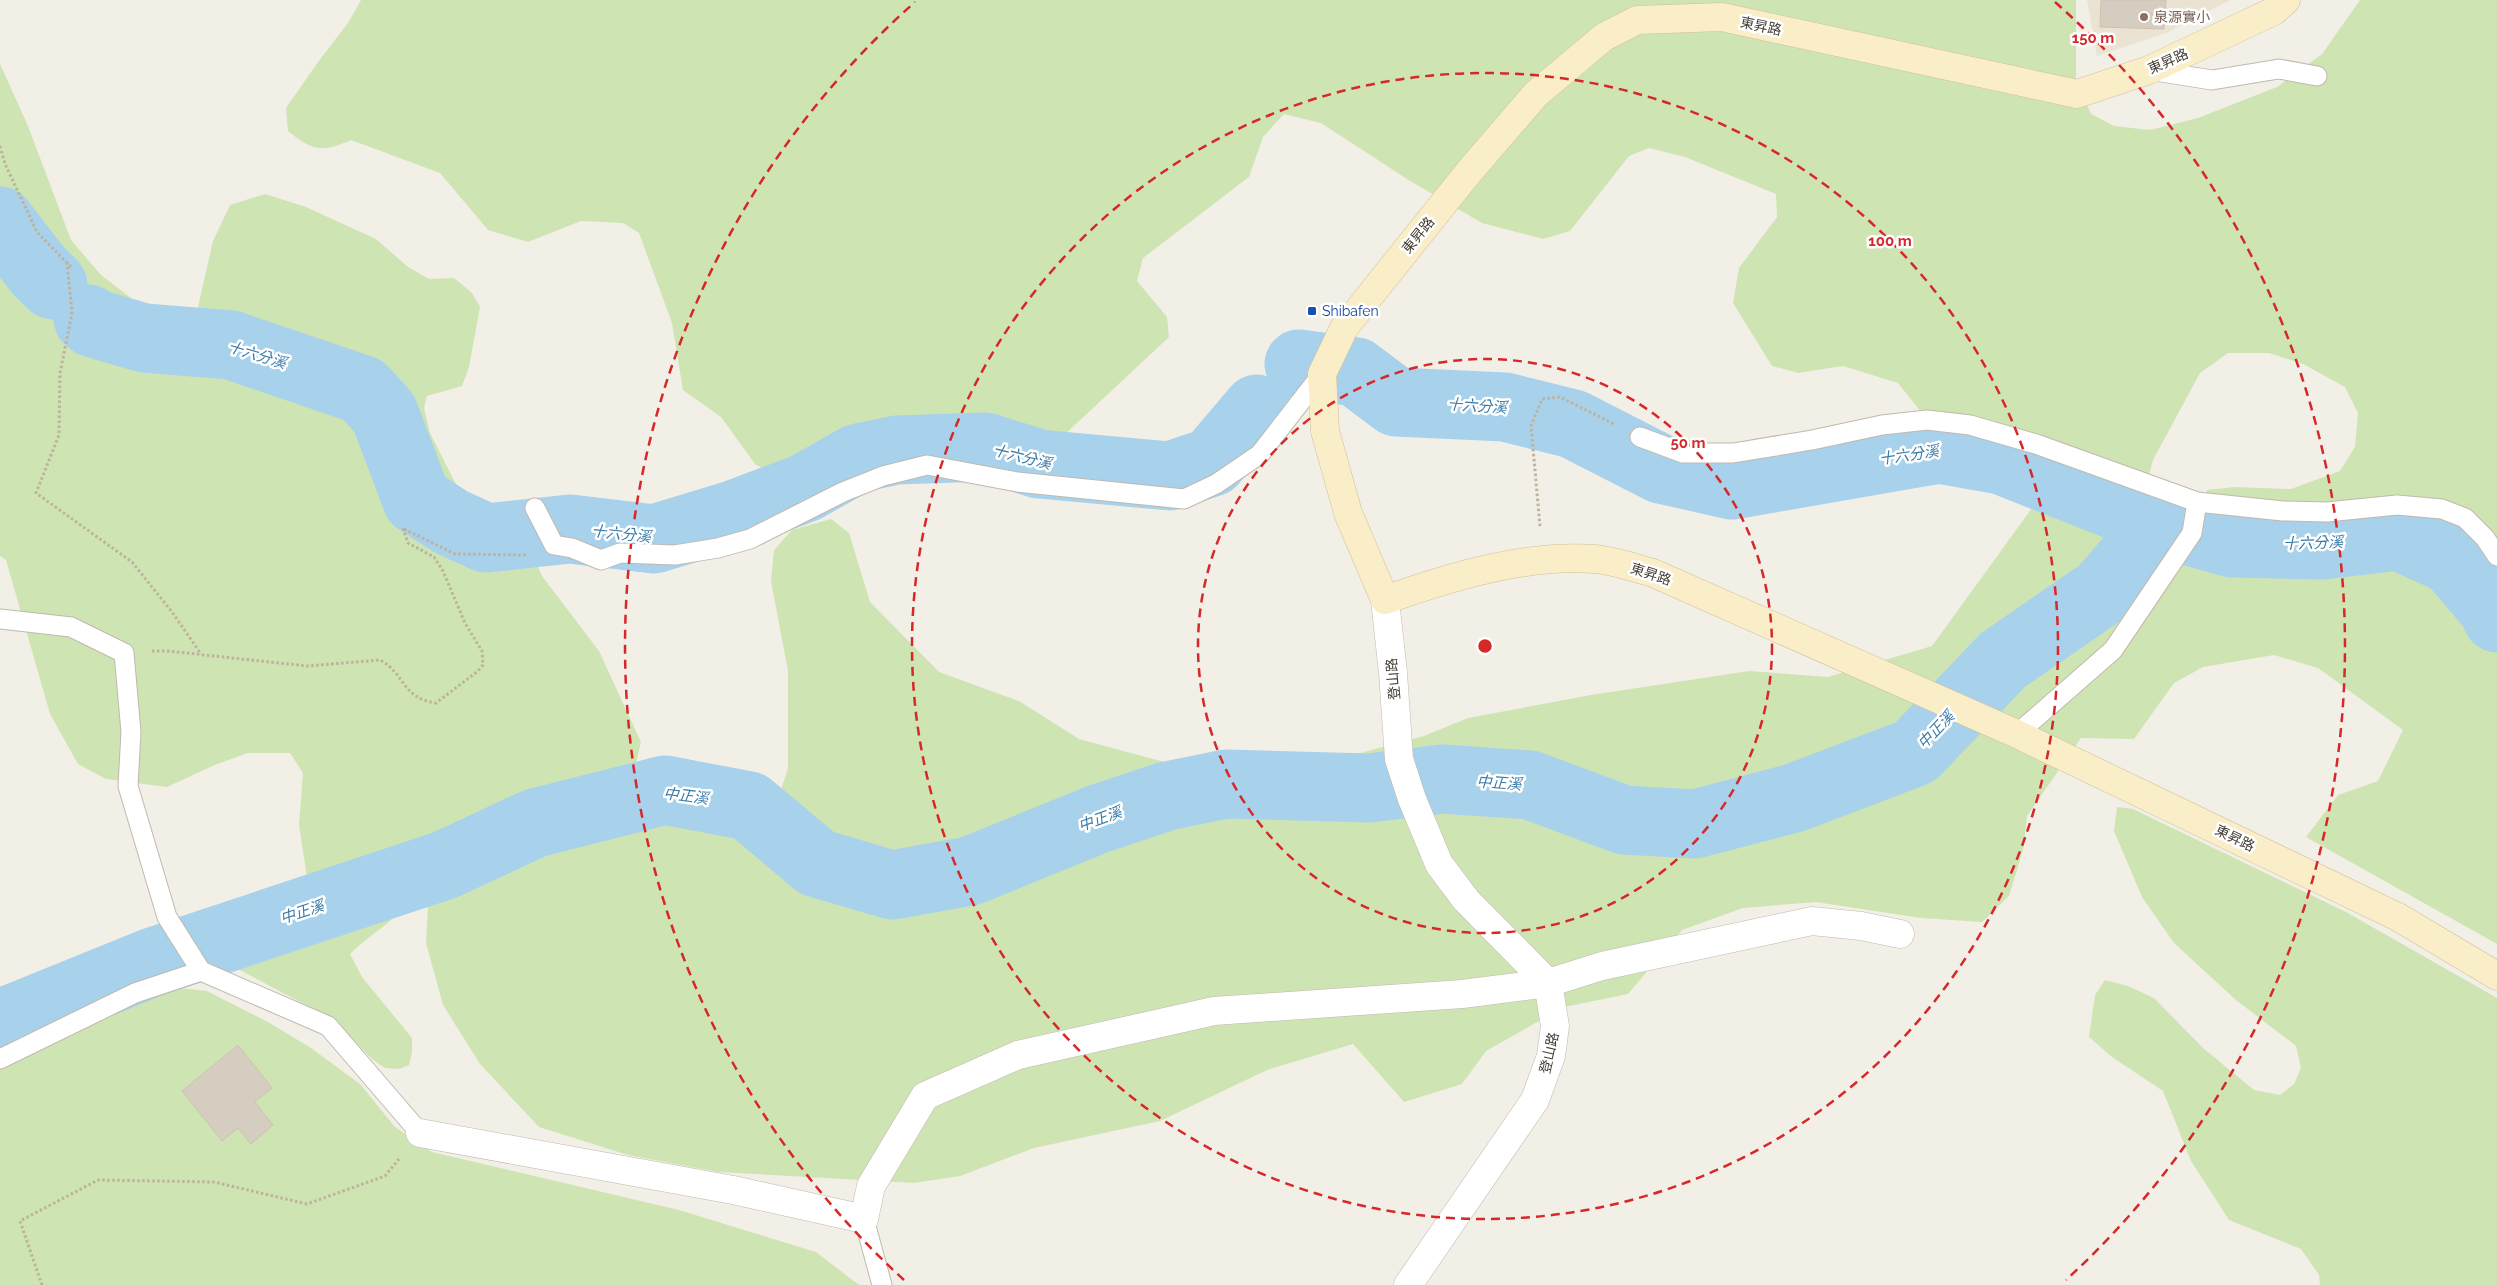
<svg xmlns="http://www.w3.org/2000/svg" width="2497" height="1285" font-family="Raleway,'Noto Sans TC',sans-serif">
	<style>
		.education { fill: #eae3d2 }
		.green { fill: #cfe4b3; fill-rule: evenodd }
		.lines { fill: none; stroke-linecap: round; stroke-linejoin: round }
		.river { stroke: #a8d1eb; stroke-width: 69 }
		.building { fill: #d6cdc1; stroke: #cdc2b1 }
		.lane-casing { stroke: #c0b9ae; stroke-width: 21 }
		.street-casing { stroke: #c0b9ae; stroke-width: 29 }
		.secondary-casing { stroke: #cfc09a; stroke-width: 29 }
		.path { stroke: #beb29d; stroke-width: 3; stroke-dasharray: 2.5 2.5; stroke-linecap: butt }
		.lane { stroke: #fff; stroke-width: 19 }
		.street { stroke: #fff; stroke-width: 28 }
		.secondary { stroke: #faeec9; stroke-width: 28 }
		.ring { fill: none; stroke: #d62828; stroke-width: 2.5; stroke-dasharray: 9 6 }
		.education-dot { fill: #8d6e63; stroke: #fff; stroke-width: 2 }
		.transit-dot { fill: #1a4fb4; stroke: #fff; stroke-width: 2 }
		.labels { text-anchor: middle; dominant-baseline: central; stroke-width: 5; stroke-linejoin: round; paint-order: stroke }
		.education-label { font-size: 14px; fill: #785e54; stroke: #fff; text-anchor: start }
		.street-label { font-size: 14px; fill: #453f37; stroke: #fff }
		.transit-label { font-size: 14px; fill: #164399; stroke: #fff; text-anchor: start }
		.water-label { font-size: 15px; font-style: italic; fill: #387ba9; stroke: #fff }
		.centre { fill: #d62828; stroke: #fff; stroke-width: 2.5 }
		.ring-label { font-size: 15px; text-anchor: middle; font-weight: bold; fill: #d62828; stroke: #fff; stroke-width: 5; stroke-linejoin: round; paint-order: stroke }
	</style>
	<rect width="100%" height="100%" fill="#f2efe7"/>
	<path class="education" d="M2087,0H2231L2166,33L2097,56Z"/>
	<path class="green" d="M361,0H2076V80L2091,114L2114,126L2150,130L2198,118L2277,87L2322,54L2360,0H2497V944L2306,837L2338,795L2378,781L2403,730L2318,668L2274,655L2203,667L2174,683L2134,739L2081,738L2027,816L2023,850L2009,896L1982,922L1921,918L1816,902L1743,908L1682,930L1628,994L1564,1007L1486,1051L1462,1084L1404,1102L1353,1044L1267,1070L1160,1121L1034,1148L960,1176L914,1183L718,1172L628,1155L539,1127L480,1064L443,1005L426,943L428,908L425,901L418,898C406,904 400,913 390,921C377,932 363,941 350,954L362,977L412,1038V1052L409,1065L399,1069L385,1068L373,1060L334,1020L238,969L225,948L313,917L299,825L303,773L290,753H248L217,764L167,787L106,779L78,764L50,714L6,560L0,556V64L28,126L71,240L101,275L153,315L187,327L198,307L213,241L230,205L265,194L306,207L376,239L408,267L429,279L454,278L472,293L480,307L469,367L462,386L427,396L424,408L430,433L465,502L494,516L518,519L542,576L599,651L641,742L632,781L701,768L753,795L779,796L788,768V671L771,581L774,550L792,530L831,519L849,533L870,602L939,672L1019,701L1079,739L1168,763L1319,764L1424,736L1468,718L1591,695L1749,671L1828,677L1932,646L2045,490L1929,422L1898,383L1843,366L1798,373L1772,366L1733,303L1739,268L1777,217L1776,194L1685,157L1649,148L1629,156L1570,231L1543,239L1482,223L1407,179L1321,123L1284,114L1263,137L1249,177L1143,258L1137,281L1167,317L1169,337L1061,438L1040,441L980,432L861,433L771,473L755,464L721,417L683,390L672,323L639,233L623,223L581,221L528,242L488,230L440,173L351,140C322,153 312,151 288,131L286,108L318,62L348,23ZM2228,353H2269L2303,364L2345,387L2358,413L2355,447L2340,471L2291,489L2235,487L2207,490L2199,518L2142,501L2153,460L2200,373Z
		M2117,807L2133,809L2346,912L2497,998V1285H2320L2319,1275L2301,1249L2229,1220L2191,1161L2163,1091L2112,1057L2089,1037L2095,995L2105,980L2128,986L2154,998L2203,1048L2254,1090L2280,1095L2294,1084L2301,1068L2296,1046L2236,1000L2174,943L2142,897L2114,831Z
		M180,988L207,991L268,1022L311,1048L360,1084L395,1127L432,1152L679,1210L816,1252L859,1285H0V1069L75,1029Z"/>
	<g class="lines">
		<path class="river" d="M0,221L37,269L53,285
			M88,319L93,323L144,338L231,345L363,390L384,413L417,500L451,522L486,538L570,529L654,539L733,515L805,488L858,458L897,450L985,447L1039,464L1170,476L1212,462L1257,409
			M1299,364L1356,372L1396,402L1505,407L1573,424L1661,469L1732,485L1939,449L2001,460L2161,523L2232,543L2322,545L2399,536L2452,560L2493,608L2497,618
			M0,1024L153,962L445,865L535,823L665,790L749,806L817,863L892,885L970,871L1098,819L1167,796L1226,784L1369,788L1442,779L1530,785L1624,820L1695,824L1794,798L1915,752L2003,660L2103,591L2161,523"/>
	</g>
	<path class="building" d="M2101,0H2166L2164,29L2100,27Z
		M238,1045L272,1088L255,1102L273,1125L251,1144L238,1128L222,1141L182,1091Z"/>
	<g class="lines">
		<g class="lane-casing">
			<path id="lane" d="M2149,70L2212,80L2279,69L2317,76
				M1640,437L1683,453H1733L1812,440L1882,425L1927,420L1970,425L2036,444L2197,502L2283,511L2327,512L2397,505L2442,509L2465,518L2485,538L2497,556
				M535,508L554,545L572,548L601,560L620,553L675,555L718,548L750,539L843,492L883,476L927,465L1017,482L1184,499L1216,484L1260,454L1322,374
				M0,619L71,627L124,653L131,732L128,786L167,917L201,971
				M2017,734L2113,650L2192,533L2197,502
				M0,1059L135,993L201,971L328,1026L420,1133
				M864,1219L882,1285"/>
		</g>
		<g class="street-casing">
			<path id="street" d="M1385,600L1393,673L1399,759L1412,799L1439,864L1466,900L1548,983L1555,1026L1551,1056L1535,1100L1408,1285
				M420,1133L733,1190L864,1219L871,1186L925,1096L1018,1055L1214,1011L1462,994L1548,983L1602,966L1812,921L1861,926L1900,934"/>
		</g>
		<g class="secondary-casing">
			<path id="secondary" d="M2286,0L2274,11L2149,70L2077,94L1722,17L1637,20L1604,37L1536,94L1468,173L1344,328L1322,374L1325,431L1348,513L1385,600C1450,577 1525,554 1594,559C1613,560 1634,568 1653,573L2017,734L2398,917L2497,976"/>
		</g>
		<path class="path" d="M0,146L5,164L37,232L71,267
			M67,262L72,313L60,373L59,435L36,493L132,562L172,612L201,654
			M1540,526L1531,426L1542,399L1560,397L1614,424
			M404,529L455,554L526,555
			M152,651H168L307,666L380,660C405,673 401,698 436,703L478,671L483,665L482,651L465,623L443,571L434,557L408,543L403,528
			M42,1285L20,1221L98,1180L214,1182L307,1204L385,1176L399,1159"/>
		<use href="#lane" class="lane"/>
		<use href="#street" class="street"/>
		<use href="#secondary" class="secondary"/>
	</g>
	<g class="ring">
		<circle cx="1485" cy="646" r="287"/>
		<circle cx="1485" cy="646" r="573"/>
		<path d="M904 1280A860 860 0 0 1 915 2M2055 2A860 860 0 0 1 2066 1280"/>
	</g>
	<circle class="education-dot" cx="2144" cy="17" r="5"/>
	<rect class="transit-dot" x="1307" y="306" width="10" height="10" rx="2.5"/>
	<g class="labels">
		<g class="education-label">
			<text x="2154" y="17">泉源實小</text>
		</g>
		<g class="street-label">
			<text transform="translate(1761 26) rotate(12)">東昇路</text>
			<text transform="translate(2168 61) rotate(-24)">東昇路</text>
			<text transform="translate(1418 235) rotate(-51)">東昇路</text>
			<text transform="translate(1651 574) rotate(18)">東昇路</text>
			<text transform="translate(1393 679) rotate(-95)">登山路</text>
			<text transform="translate(2235 838) rotate(26)">東昇路</text>
			<text transform="translate(1549 1053) rotate(-77)">登山路</text>
		</g>
		<g class="transit-label">
			<text x="1322" y="311">Shibafen</text>
		</g>
		<g class="water-label">
			<text transform="translate(257 355) rotate(17)">十六分溪</text>
			<text transform="translate(1477 406) rotate(4)">十六分溪</text>
			<text transform="translate(1909 455) rotate(-8)">十六分溪</text>
			<text transform="translate(1022 457) rotate(14)">十六分溪</text>
			<text transform="translate(621 534) rotate(6)">十六分溪</text>
			<text transform="translate(2313 543) rotate(-2)">十六分溪</text>
			<text transform="translate(1936 730) rotate(-46)">中正溪</text>
			<text transform="translate(1499 783) rotate(4)">中正溪</text>
			<text transform="translate(686 796) rotate(7)">中正溪</text>
			<text transform="translate(1100 819) rotate(-20)">中正溪</text>
			<text transform="translate(302 912) rotate(-18)">中正溪</text>
		</g>
	</g>
	<circle cx="1485" cy="646" r="8" class="centre"/>
	<g class="ring-label">
		<text x="2093" y="43">150 m</text>
		<text x="1890" y="246">100 m</text>
		<text x="1688" y="448">50 m</text>
	</g>
</svg>
